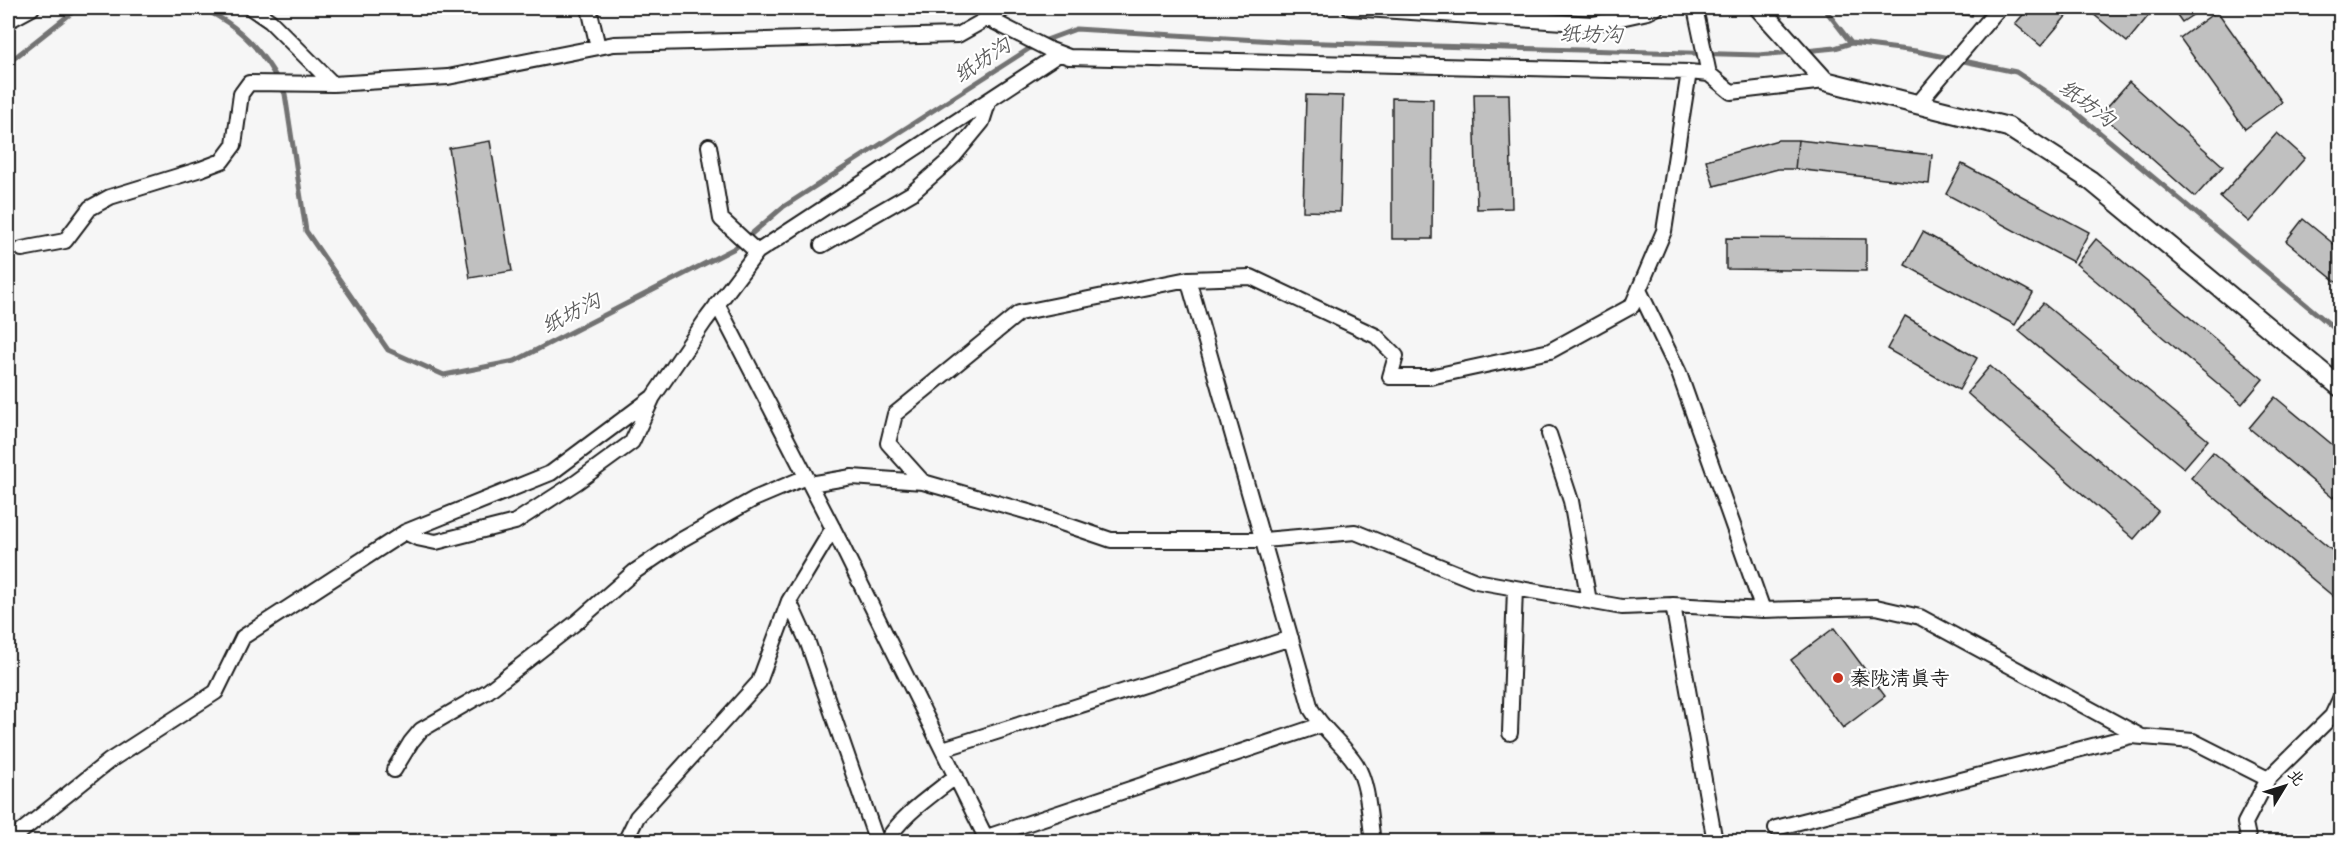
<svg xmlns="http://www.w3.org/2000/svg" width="2348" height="849" font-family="'Comic Neue','LXGW WenKai TC',sans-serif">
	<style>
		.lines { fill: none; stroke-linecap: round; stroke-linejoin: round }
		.stream { stroke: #727272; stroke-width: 5 }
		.building { fill: #c0c0c0; stroke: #1c1c1c; stroke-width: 1.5 }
		.minor-casing { stroke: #1c1c1c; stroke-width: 18 }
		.tertiary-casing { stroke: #1c1c1c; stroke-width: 22 }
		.minor { stroke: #fff; stroke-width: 14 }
		.tertiary { stroke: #fff; stroke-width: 18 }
		.poi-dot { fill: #c8321e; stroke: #fff; stroke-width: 2 }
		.labels { text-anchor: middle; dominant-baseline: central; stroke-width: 4.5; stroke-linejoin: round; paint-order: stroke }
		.poi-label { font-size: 20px; fill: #1c1c1c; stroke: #fff; text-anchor: start }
		.water-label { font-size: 21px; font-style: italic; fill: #5d5d5d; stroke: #fff }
	</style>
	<rect width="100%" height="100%" fill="#f6f6f6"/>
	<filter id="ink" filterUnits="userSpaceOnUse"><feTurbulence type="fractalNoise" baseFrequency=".0167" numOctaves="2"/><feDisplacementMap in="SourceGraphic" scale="12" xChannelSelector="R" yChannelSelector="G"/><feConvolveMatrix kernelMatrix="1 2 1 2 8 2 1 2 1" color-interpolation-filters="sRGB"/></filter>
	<g filter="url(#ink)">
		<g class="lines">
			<path class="stream" d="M201,8C241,25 267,55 285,94L306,231L388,350L444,375L515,361L735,248L783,207L1038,43L1076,29L1290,42L1759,55L1793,52
				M1824,8L1851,43
				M1805,51L1835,48L1851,43L1916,51L2016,72L2069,107L2340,333
				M8,63L74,11L83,8"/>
		</g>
		<path class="building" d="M1904,8H1973L1972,16Z
			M2029,8H2062L2069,13L2041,46L2015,24Z
			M2086,8H2152L2154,9L2127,42Z
			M2172,8H2203L2182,22Z
			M2217,11L2282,102L2245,129L2180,38Z
			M2129,82L2223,166L2195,197L2101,114Z
			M1474,94H1509L1512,208L1477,209Z
			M1306,95L1343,96L1340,212L1303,211Z
			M1392,98L1433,99L1432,239H1392Z
			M2277,133L2305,158L2249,222L2220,197Z
			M1778,140H1798L1795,169H1778L1714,186L1706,160Z
			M1798,140L1932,155L1929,184L1795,169Z
			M490,141L512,271L470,278L449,148Z
			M1962,164L2089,232L2073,262L1946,194Z
			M2303,219L2340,249V285L2286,241Z
			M1923,232L2033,293L2015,325L1905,265Z
			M1726,238L1866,239V271L1726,269Z
			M2096,239L2263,379L2242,404L2076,264Z
			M2043,303L2208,440L2184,468L2019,331Z
			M1905,316L1977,358L1959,390L1887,349Z
			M1990,366L2158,511L2134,539L1967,393Z
			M2275,397L2340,451V489L2333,498L2249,428Z
			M2213,452L2340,557V602L2191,478Z
			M1834,628L1885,696L1843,728L1791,660Z"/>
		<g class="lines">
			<g class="minor-casing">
				<path id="minor" d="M251,8L270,21L333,84
					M589,8L598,47
					M1350,8L1593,24L1648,12L1656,8
					M1695,8L1709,74
					M987,18L1048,49L1069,57L1689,72L1709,74L1731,92L1825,81
					M8,21L32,8
					M1917,105L1999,8
					M709,146L721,219L757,252L1059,54
					M822,245L912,193L954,156L982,122L989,100
					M22,249L65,241L90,208L110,197L201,169L222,161L234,145L241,94L249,83L333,84L448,77L614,44L958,35L1006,8
					M1188,279L1251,277L1376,336L1396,356L1390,377H1430L1550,351L1632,306L1664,231L1689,72
					M1639,290L1679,373L1763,610
					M717,304L840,542L988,842
					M1549,434L1571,501L1589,601
					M923,482L888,443L895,414L1019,313L1188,279L1311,709C1324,731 1344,745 1356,764C1369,785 1369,817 1373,842
					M810,484L852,477L923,482L1032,513L1111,540H1264L1355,532L1476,581L1622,607L1673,605L1763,610L1876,607L1920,617L2140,736
					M405,532L417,538L436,542L515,522L577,482L632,442L652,399
					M789,601L808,643L877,842
					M1673,605L1715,842
					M1510,733L1515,588
					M943,749L1291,638
					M394,770L411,742L421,730L488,691L578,621L634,572L681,540L754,499L806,477
					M1776,828L2131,736L2193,741L2268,779
					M987,837L1321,725
					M8,842L109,761L216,692L243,637L405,532L551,473L653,397L705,321L757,252
					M625,842L637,817L759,682L789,601L833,528
					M886,842C902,814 933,795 956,776
					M2249,842L2245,823L2268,779L2332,716L2340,699"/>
			</g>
			<g class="tertiary-casing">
				<path id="tertiary" d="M1759,8L1825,81L2008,127L2090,180L2340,387"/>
			</g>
			<use href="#minor" class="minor"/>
			<use href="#tertiary" class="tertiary"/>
		</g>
	</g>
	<circle class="poi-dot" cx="1838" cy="678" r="6"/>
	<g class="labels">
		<g class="poi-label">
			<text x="1850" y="678">秦陇清真寺</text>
		</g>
		<g class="water-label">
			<text transform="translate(1591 34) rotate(2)">纸坊沟</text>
			<text transform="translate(982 60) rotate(-33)">纸坊沟</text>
			<text transform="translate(2087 103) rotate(37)">纸坊沟</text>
			<text transform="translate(571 313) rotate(-27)">纸坊沟</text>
		</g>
	</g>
	<rect width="2348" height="849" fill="none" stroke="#fff" stroke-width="30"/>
	<rect x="15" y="15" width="2318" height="819" fill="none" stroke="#1c1c1c" stroke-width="2" filter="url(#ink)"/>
	<g transform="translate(2285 786) rotate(52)" stroke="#ffffff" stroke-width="4.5" paint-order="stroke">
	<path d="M0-4.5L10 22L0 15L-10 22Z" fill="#1c1c1c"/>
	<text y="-9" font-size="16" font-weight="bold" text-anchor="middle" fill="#1c1c1c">北</text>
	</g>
</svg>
